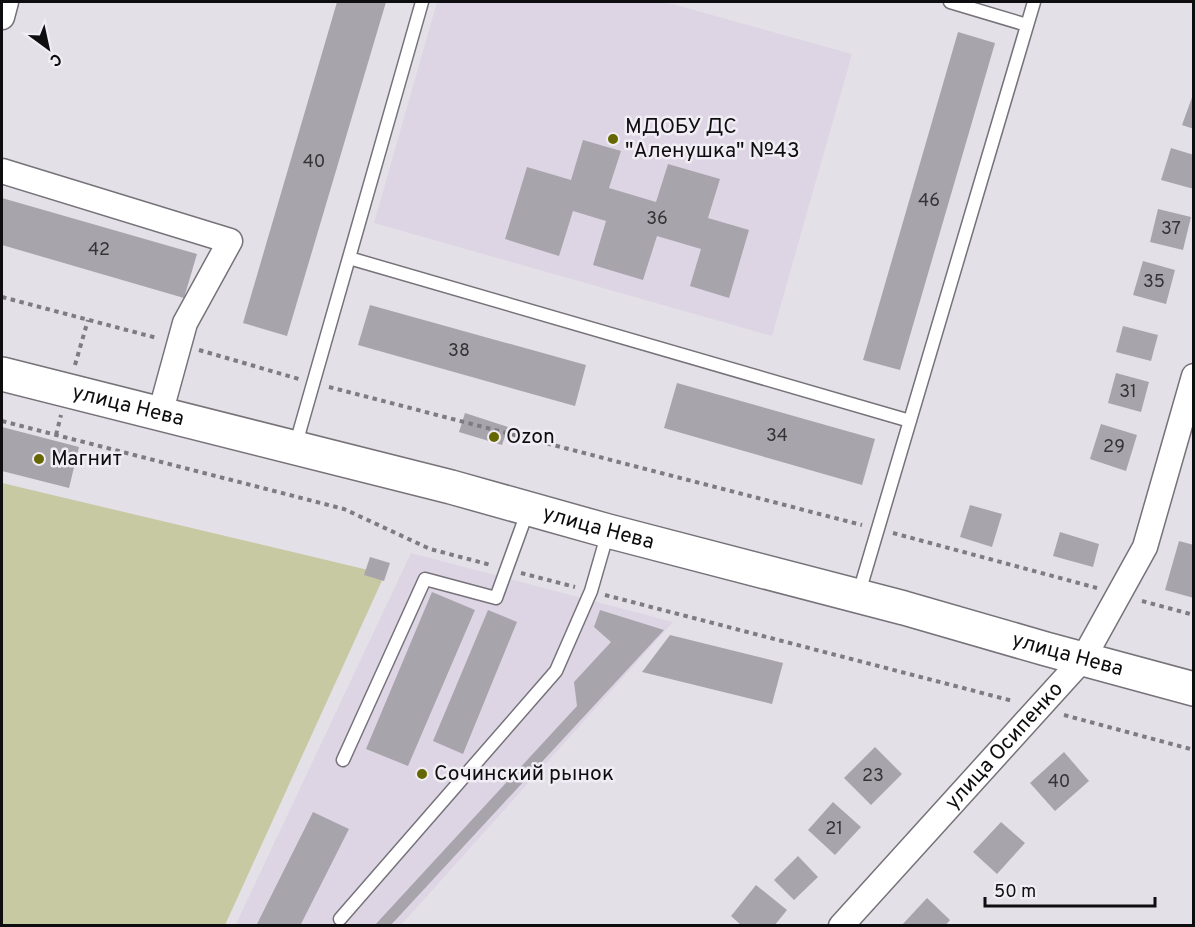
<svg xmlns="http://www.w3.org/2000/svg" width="1195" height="927" font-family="Overpass,sans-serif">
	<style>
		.built { fill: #ddd5e4 }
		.green { fill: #c6c9a2 }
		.building { fill: #a8a4ac }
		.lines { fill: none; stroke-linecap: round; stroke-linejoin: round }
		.service-casing { stroke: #767279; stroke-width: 15 }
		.minor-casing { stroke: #767279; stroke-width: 27 }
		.secondary-casing { stroke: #767279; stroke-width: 36 }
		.path { stroke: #7e7b81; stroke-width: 4; stroke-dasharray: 4.5 4.5; stroke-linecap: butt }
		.service { stroke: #fff; stroke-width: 12 }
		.minor { stroke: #fff; stroke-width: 24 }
		.secondary { stroke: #fff; stroke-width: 33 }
		.poi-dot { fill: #646702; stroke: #f1edf5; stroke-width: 2 }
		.labels { text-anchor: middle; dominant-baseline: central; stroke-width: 5; stroke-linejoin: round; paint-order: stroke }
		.number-label { font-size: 18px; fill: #343336 }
		.poi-label { font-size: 21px; fill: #0e0d0f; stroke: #f1edf5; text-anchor: start }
		.street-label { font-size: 21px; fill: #0e0d0f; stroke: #f1edf5 }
	</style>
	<rect width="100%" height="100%" fill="#e4e0e8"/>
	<path class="built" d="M437,2H665L852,54L772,336L374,223Z
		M411,553L673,622L401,925L235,926Z"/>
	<path class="green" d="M2,483L385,574L225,925L2,926Z"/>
	<path class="building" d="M337,2H386L287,336L243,323Z
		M958,32L995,43L900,370L863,360Z
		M1194,92V129L1182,125Z
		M583,140L621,151L609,188L656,202L668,164L720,179L708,218L749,230L729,298L690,286L701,249L657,236L643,280L593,265L606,221L573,211L559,256L505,239L527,167L571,180Z
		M1171,148L1194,155V189L1161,180Z
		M2,198L197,254L184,298L2,245Z
		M1158,209L1191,217L1183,250L1150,242Z
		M1143,261L1175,270L1166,304L1133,295Z
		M370,305L586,365L575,406L358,345Z
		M1123,326L1158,335L1151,361L1116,352Z
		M1116,373L1149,382L1141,412L1108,403Z
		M677,383L875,439L862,485L664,428Z
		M465,413L508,427L502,445L459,432Z
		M1101,424L1137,435L1126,471L1090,459Z
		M2,427L79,447L69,488L2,471Z
		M970,505L1002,514L992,547L960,537Z
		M1060,532L1099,544L1093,567L1053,556Z
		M1179,541L1194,545V598L1165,590Z
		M370,557L390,563L384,581L364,575Z
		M432,592L475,610L408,766L366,749Z
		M488,610L517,622L463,754L433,741Z
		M600,610L664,630L390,926H374L577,706L574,682L611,642L594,627Z
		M670,635L783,663L772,704L642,672Z
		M875,747L902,774L871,805L844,778Z
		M1064,752L1089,781L1055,811L1030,783Z
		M833,802L861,827L835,855L808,830Z
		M313,812L349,829L300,926H256Z
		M1001,822L1025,843L997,874L973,852Z
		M798,856L818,877L794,900L774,880Z
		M756,885L787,910L774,926H742L731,916Z
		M927,898L950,920L945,926H901Z"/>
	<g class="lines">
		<g class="service-casing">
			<path id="service" d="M950,2L1027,25
				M349,258L910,421
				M295,447L422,2
				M858,596L1034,2
				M343,760L425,579L496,598L528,510
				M340,919L556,671L591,591L608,532"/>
		</g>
		<g class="minor-casing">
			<g id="minor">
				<path d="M2,17L6,2"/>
				<path d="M2,171L230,241L185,323L160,414"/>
				<path id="s1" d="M841,926L1083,659L1145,547L1194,376"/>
			</g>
		</g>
		<g class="secondary-casing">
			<g id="secondary">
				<path id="s2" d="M2,374L451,487L608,531L904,608L1046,649L1194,689"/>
			</g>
		</g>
		<path class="path" d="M2,297L157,338
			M199,350L299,379
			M75,365L88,320
			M329,387L862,525
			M2,421L344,509L430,549L491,565
			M56,435L61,415
			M893,533L1097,588
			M521,573L575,587
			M605,595L1013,701
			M1142,601L1194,615
			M1064,715L1194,750"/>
		<use href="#service" class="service"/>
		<use href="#minor" class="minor"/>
		<use href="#secondary" class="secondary"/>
	</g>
	<g class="poi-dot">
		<circle cx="613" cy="139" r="6"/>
		<circle cx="494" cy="437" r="6"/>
		<circle cx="39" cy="459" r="6"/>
		<circle cx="422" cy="774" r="6"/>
	</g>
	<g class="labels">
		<g class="number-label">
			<text x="314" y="162">40</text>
			<text x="929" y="201">46</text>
			<text x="657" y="219">36</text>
			<text x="1171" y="229">37</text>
			<text x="99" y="250">42</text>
			<text x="1154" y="282">35</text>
			<text x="459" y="351">38</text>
			<text x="1128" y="392">31</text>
			<text x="777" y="436">34</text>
			<text x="1114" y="447">29</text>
			<text x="873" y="776">23</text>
			<text x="1059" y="782">40</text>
			<text x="834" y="829">21</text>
		</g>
		<g class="poi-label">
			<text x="625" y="127">МДОБУ ДС<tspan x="625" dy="24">"Аленушка" №43</tspan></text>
			<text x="506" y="437">Ozon</text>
			<text x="51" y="459">Магнит</text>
			<text x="434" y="774">Сочинский рынок</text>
		</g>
		<g class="street-label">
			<text stroke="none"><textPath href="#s2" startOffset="130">улица Нева</textPath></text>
			<text stroke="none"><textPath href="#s2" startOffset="616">улица Нева</textPath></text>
			<text stroke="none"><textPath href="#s2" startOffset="1102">улица Нева</textPath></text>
			<text stroke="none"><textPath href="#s1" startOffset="243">улица Осипенко</textPath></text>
		</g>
	</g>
	<rect width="1195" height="927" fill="none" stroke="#0e0d0f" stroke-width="6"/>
	<g transform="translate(48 48) rotate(147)" stroke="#f1edf5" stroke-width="4.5" paint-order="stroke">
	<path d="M0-4.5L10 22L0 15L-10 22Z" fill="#0e0d0f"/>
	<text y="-9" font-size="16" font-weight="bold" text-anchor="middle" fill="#0e0d0f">С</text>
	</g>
	<path d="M985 897v9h170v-9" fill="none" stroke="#0e0d0f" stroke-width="3"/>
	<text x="994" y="897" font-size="18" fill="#0e0d0f" stroke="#f1edf5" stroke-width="4.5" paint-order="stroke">50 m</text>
</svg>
